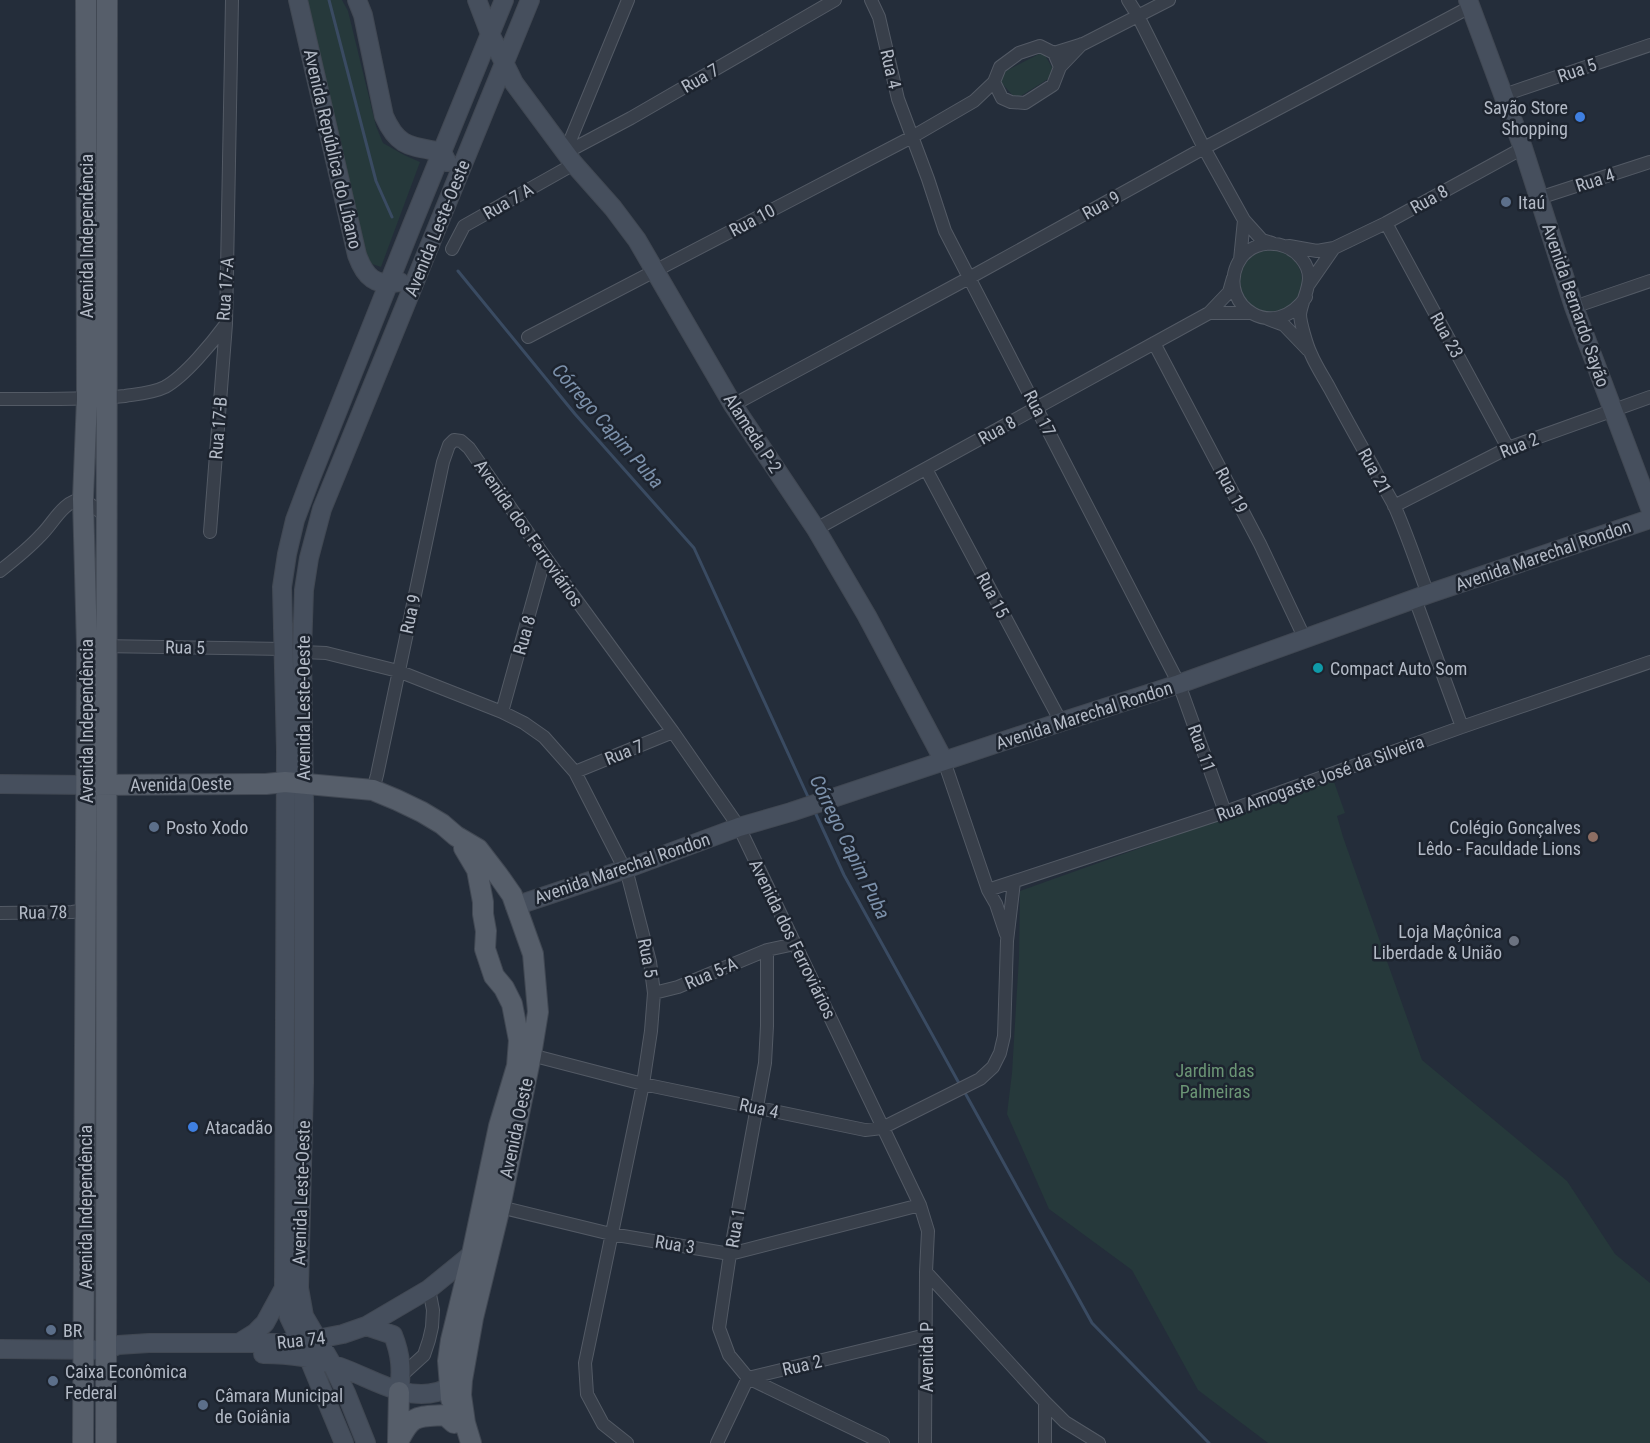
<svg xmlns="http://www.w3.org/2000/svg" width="1650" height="1443" font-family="'Roboto Condensed',sans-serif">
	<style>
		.green { fill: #26393b }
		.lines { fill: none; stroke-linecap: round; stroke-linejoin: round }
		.stream { stroke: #3a4b62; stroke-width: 3 }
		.street-casing { stroke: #535a65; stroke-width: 14 }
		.secondary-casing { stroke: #414853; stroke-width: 20 }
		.primary-casing { stroke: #414853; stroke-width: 22 }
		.street { stroke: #383f4a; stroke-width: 12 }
		.secondary { stroke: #464f5d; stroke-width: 18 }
		.primary { stroke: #565e6a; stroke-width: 20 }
		.shop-dot { fill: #3f7fe0; stroke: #1d242f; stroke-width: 2 }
		.service-dot { fill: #5c6f8a; stroke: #1d242f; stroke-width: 2 }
		.culture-dot { fill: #0f9aa8; stroke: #1d242f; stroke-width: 2 }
		.education-dot { fill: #8d6e63; stroke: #1d242f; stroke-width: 2 }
		.worship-dot { fill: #6b7280; stroke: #1d242f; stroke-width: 2 }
		.labels { text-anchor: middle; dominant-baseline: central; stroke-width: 5; stroke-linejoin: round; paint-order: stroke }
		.street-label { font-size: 18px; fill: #b3bac6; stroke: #1d242f }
		.poi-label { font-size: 18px; fill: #b3bac6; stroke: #1d242f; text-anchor: start }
		.park-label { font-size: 18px; fill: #6b9575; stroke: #1d242f }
		.water-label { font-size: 20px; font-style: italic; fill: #7c91ab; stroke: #1d242f }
	</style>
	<rect width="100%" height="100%" fill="#242d3a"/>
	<path class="green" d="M306,0H342L348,11L376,126L383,143L404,155L420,162L381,267L372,264L365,253L333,112Z
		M1043,52L1056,74L1016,99L998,79L1006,71Z
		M1240 281a31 31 0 1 1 62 0a31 31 0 1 1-62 0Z
		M1333,779L1345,813L1337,816L1343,837L1422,1060L1567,1181L1615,1254L1650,1283V1443H1268L1198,1390L1132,1270L1049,1209L1007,1114L1012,1073L1019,957L1020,891Z"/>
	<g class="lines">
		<path class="stream" d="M329,0L376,181L392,217
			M458,271L575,414L694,548L809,799
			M814,810L844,875L960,1085
			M964,1091L1092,1323L1209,1443"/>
		<g class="street-casing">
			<path id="street" d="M871,0L879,17L898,99L928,179L945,231L1179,684L1225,812
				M1128,0L1138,16L1204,148L1244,220L1262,240L1272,243
				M1040,46L1054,53L1060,67L1053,85L1025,103L1011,102L1002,98L994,82L1000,67L1019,53Z
				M1054,53L1083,44L1169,0
				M1060,67L1082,44
				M1504,95L1650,45
				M565,153L631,118L835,0
				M565,153L628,0
				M1539,198L1650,162
				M1386,223L1508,448
				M1289,246L1317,251L1334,248L1386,223L1523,148
				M452,249L464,226L574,164
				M1240,260L1244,220
				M1309,284L1334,248
				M1306,297C1274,343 1219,306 1237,265C1249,239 1284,237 1301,258C1318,278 1303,294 1300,314C1300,322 1307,346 1311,354C1316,366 1324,378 1330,389C1344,415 1358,440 1372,465C1379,479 1387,492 1394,505C1407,534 1417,565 1428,594
				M1574,307L1650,281
				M1209,313H1252
				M1268,319L1284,325L1308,350
				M528,337L912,137L974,101L994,82
				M1154,343L1260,544L1305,639
				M0,399C42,399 83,400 125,396C138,394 153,393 165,387C185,376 212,343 226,324L232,0
				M733,405L969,278L1204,148L1470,7
				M926,469L1061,722
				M1394,506L1508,448L1650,397
				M816,529L1209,313L1229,292L1233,278
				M210,532L226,324
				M0,571C14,560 28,549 40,536C54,523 62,501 83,499L106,516
				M1415,599L1462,727
				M100,646L284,649
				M302,652L326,653L398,671L502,712L524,723L544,737L575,772L621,862L626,869L650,962L654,993L651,1031L643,1084L585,1363L587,1394L603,1424L627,1443
				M502,712L545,557
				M944,761L988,890L996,904L1006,934
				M575,772L673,732
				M373,790L377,775L443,462L449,445L454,440L461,441L469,448L545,557L673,732L739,827L920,1205L928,1231L926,1272L925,1443
				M988,890L1225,812L1462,727L1650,662
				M0,913L72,912L86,910
				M767,950V1026L765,1063L730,1254L719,1328L729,1355L748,1378L883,1443
				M654,993L678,987L767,950L795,944
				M531,1055L643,1084L865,1130L882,1128L980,1079L993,1067L1000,1053L1004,1036L1007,941L1014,882
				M500,1207L611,1234L730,1254L920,1205
				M926,1272L1045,1402L1065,1422L1099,1443
				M402,1375L424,1355L429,1340L432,1327L433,1310L429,1289
				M1045,1402V1443
				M717,1443L748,1378L926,1335"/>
		</g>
		<g class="secondary-casing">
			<path id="secondary" d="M298,0L357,255C365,277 375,287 400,282
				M357,0L363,15L384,116C398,148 411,146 442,152L447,162
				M477,0L490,34L514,83L574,164L613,208L637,240L733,405L816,529L867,616L944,761
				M1468,0L1523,148L1574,307L1650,508
				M0,784L86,785
				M515,906L626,869L739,827L791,812L1061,722L1179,684L1428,594L1650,519
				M366,1326L393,1335C401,1355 402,1371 399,1392
				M239,1343L255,1333L265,1323L284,1288
				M0,1349L106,1350L118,1345L149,1343H280L307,1341L343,1334L366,1326L429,1289L472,1254
				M263,1354C288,1354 316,1358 340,1367C371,1378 404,1401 437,1392C446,1390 454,1384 462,1380
				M344,1443L309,1359L289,1317L284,1288L286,750L282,587L287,554L295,520L310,480L412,225L504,0
				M366,1443L346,1393L332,1364L304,1316L299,1288L304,1083V803L302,652L304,590L309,558L322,509L530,0"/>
		</g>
		<g class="primary-casing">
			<path id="primary" d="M92,785L266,784L285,782L373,790L397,800L422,812L442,824L456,836L478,849L498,875L512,895L533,954L538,1012L531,1055L500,1207L473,1318L462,1380L461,1395L465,1423L471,1443
				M451,1399L448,1361L451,1340L472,1254L499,1126L517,1066L519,1040L512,1004L504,988L494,976L485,949L486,931L483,914V902L477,870L464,848
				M398,1440L399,1392
				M398,1442C412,1414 416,1417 445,1415L454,1423
				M83,1443L87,647L83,499L87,399L86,0
				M106,1443L107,0"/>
		</g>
		<use href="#street" class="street"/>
		<use href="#secondary" class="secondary"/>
		<use href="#primary" class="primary"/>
	</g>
	<g class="shop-dot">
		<circle cx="1580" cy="117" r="6"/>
		<circle cx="193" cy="1127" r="6"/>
	</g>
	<g class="service-dot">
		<circle cx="1506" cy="202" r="6"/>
		<circle cx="154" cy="827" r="6"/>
		<circle cx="51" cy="1330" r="6"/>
		<circle cx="53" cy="1381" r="6"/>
		<circle cx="203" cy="1405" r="6"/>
	</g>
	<circle class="culture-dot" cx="1318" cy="668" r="6"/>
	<circle class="education-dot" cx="1593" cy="837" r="6"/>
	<circle class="worship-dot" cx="1514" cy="941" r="6"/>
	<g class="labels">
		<g class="street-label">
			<text transform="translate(891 69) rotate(77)">Rua 4</text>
			<text transform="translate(1577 70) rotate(-19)">Rua 5</text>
			<text transform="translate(700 78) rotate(-30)">Rua 7</text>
			<text transform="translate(333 149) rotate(77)">Avenida República do Líbano</text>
			<text transform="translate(1595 180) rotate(-18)">Rua 4</text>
			<text transform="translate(1429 199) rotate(-29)">Rua 8</text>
			<text transform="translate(508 201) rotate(-30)">Rua 7 A</text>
			<text transform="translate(1101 205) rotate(-29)">Rua 9</text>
			<text transform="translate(752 220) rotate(-28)">Rua 10</text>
			<text transform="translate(437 228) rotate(-68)">Avenida Leste-Oeste</text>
			<text transform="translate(86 236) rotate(-90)">Avenida Independência</text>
			<text transform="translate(225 289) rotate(-86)">Rua 17-A</text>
			<text transform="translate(1576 305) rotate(71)">Avenida Bernardo Sayão</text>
			<text transform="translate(1447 335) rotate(61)">Rua 23</text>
			<text transform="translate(1040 413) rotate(63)">Rua 17</text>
			<text transform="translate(218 428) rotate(-85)">Rua 17-B</text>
			<text transform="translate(997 430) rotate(-29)">Rua 8</text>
			<text transform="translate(753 433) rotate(57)">Alameda P-2</text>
			<text transform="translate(1519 445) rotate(-22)">Rua 2</text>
			<text transform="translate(1375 471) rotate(61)">Rua 21</text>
			<text transform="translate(1232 490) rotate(62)">Rua 19</text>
			<text transform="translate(529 533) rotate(55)">Avenida dos Ferroviários</text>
			<text transform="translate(1543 555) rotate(-19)">Avenida Marechal Rondon</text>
			<text transform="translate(993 595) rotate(62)">Rua 15</text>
			<text transform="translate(410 614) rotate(-78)">Rua 9</text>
			<text transform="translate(524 635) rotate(-74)">Rua 8</text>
			<text transform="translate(185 647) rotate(1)">Rua 5</text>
			<text transform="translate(303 708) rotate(-90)">Avenida Leste-Oeste</text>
			<text transform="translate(1084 715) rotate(-18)">Avenida Marechal Rondon</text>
			<text transform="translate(86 721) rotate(-90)">Avenida Independência</text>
			<text transform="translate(1202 748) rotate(70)">Rua 11</text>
			<text transform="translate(624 752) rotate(-22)">Rua 7</text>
			<text transform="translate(1320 778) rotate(-20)">Rua Amogaste José da Silveira</text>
			<text transform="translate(181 784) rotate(-1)">Avenida Oeste</text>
			<text transform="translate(622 868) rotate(-19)">Avenida Marechal Rondon</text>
			<text transform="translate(43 912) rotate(-1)">Rua 78</text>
			<text transform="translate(793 939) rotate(64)">Avenida dos Ferroviários</text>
			<text transform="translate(648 958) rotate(79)">Rua 5</text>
			<text transform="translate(711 973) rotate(-23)">Rua 5-A</text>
			<text transform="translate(759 1108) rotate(12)">Rua 4</text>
			<text transform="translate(516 1128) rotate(-78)">Avenida Oeste</text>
			<text transform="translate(301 1193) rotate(-88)">Avenida Leste-Oeste</text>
			<text transform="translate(85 1207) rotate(-90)">Avenida Independência</text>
			<text transform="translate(735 1228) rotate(-80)">Rua 1</text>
			<text transform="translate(675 1244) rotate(9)">Rua 3</text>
			<text transform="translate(301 1340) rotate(-6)">Rua 74</text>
			<text transform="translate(926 1357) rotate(-90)">Avenida P</text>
			<text transform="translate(802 1365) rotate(-13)">Rua 2</text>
		</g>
		<g class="poi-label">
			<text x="1568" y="107" text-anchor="end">Sayão Store<tspan x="1568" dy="21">Shopping</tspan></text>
			<text x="1518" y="202">Itaú</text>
			<text x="1330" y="668">Compact Auto Som</text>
			<text x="166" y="827">Posto Xodo</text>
			<text x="1581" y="827" text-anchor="end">Colégio Gonçalves<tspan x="1581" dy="21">Lêdo - Faculdade Lions</tspan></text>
			<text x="1502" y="931" text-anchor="end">Loja Maçônica<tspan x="1502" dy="21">Liberdade &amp; União</tspan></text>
			<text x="205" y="1127">Atacadão</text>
			<text x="63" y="1330">BR</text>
			<text x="65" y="1371">Caixa Econômica<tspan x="65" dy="21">Federal</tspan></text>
			<text x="215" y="1395">Câmara Municipal<tspan x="215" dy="21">de Goiânia</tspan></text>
		</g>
		<g class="park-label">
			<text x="1215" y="1070">Jardim das<tspan x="1215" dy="21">Palmeiras</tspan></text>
		</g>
		<g class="water-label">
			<text transform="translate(608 426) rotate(49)">Córrego Capim Puba</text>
			<text transform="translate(850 847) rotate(64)">Córrego Capim Puba</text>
		</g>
	</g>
</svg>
